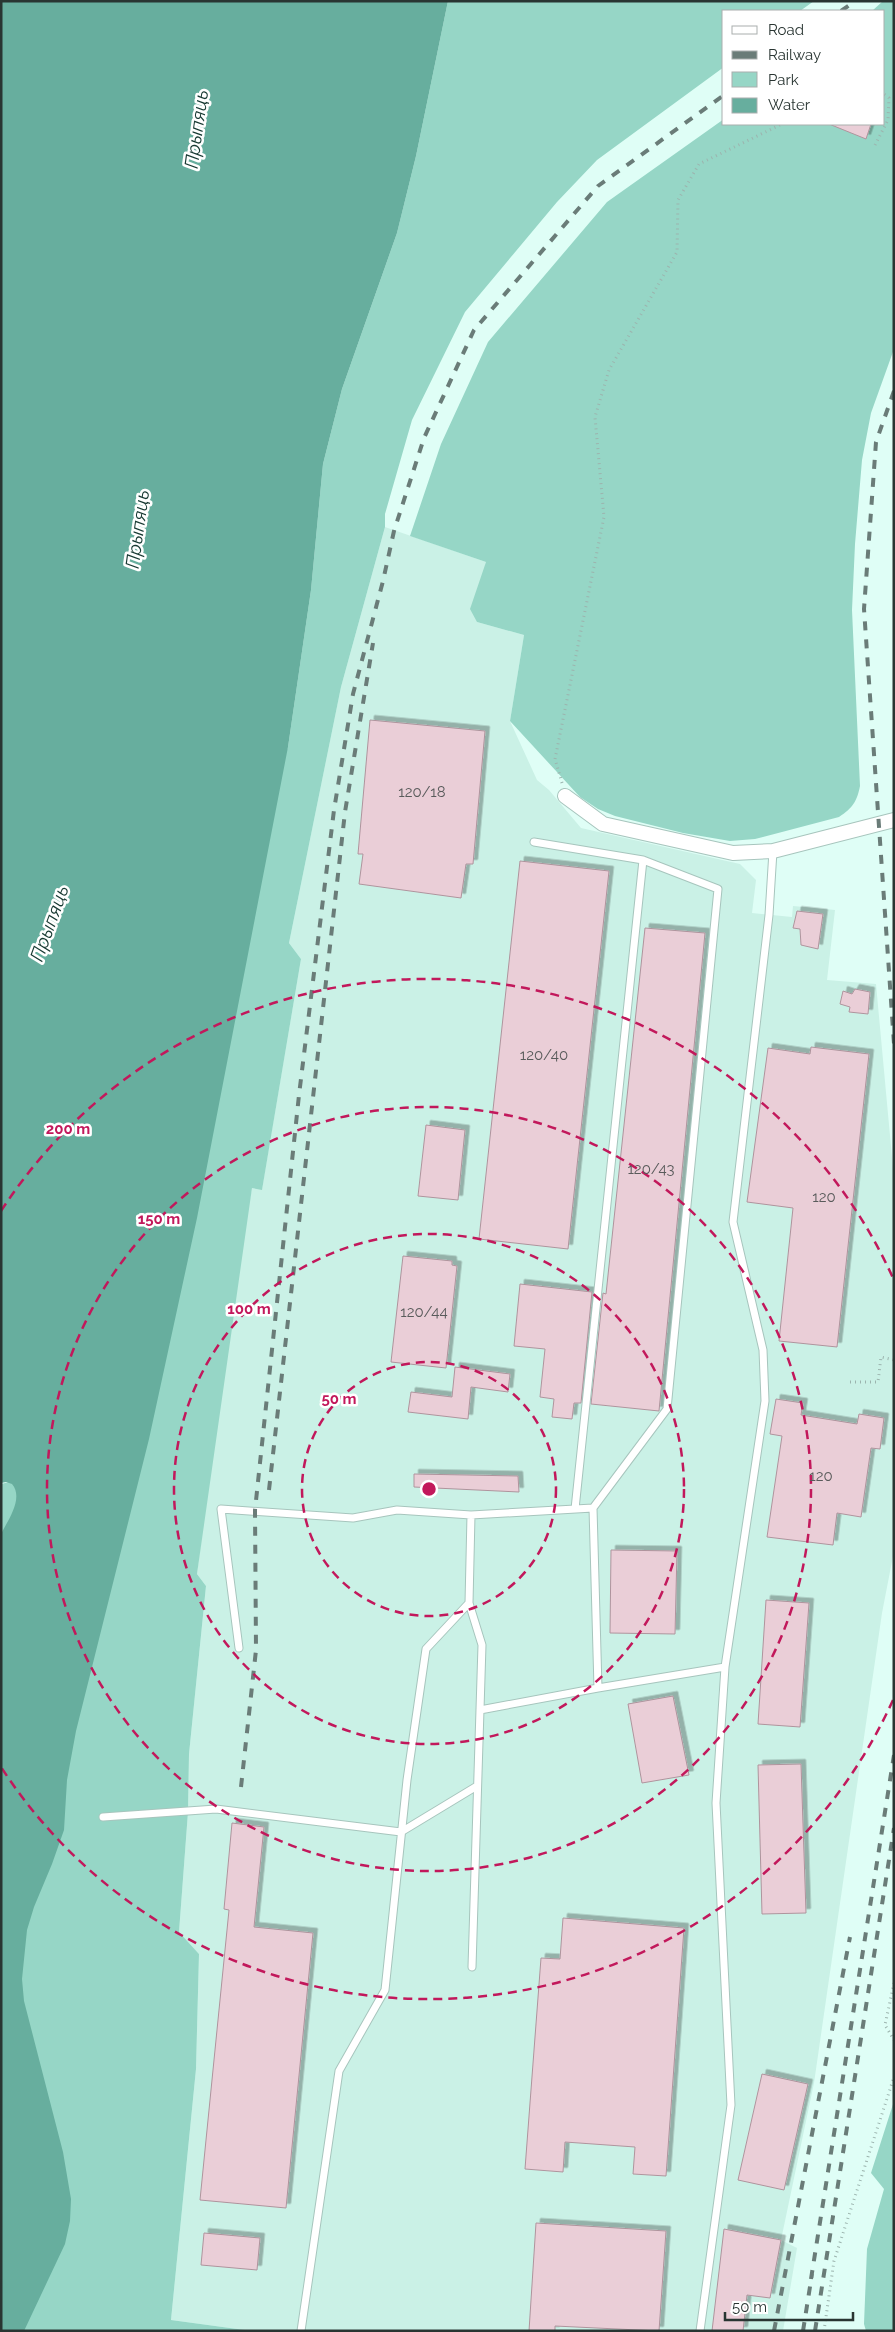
<svg xmlns="http://www.w3.org/2000/svg" width="895" height="2332" font-family="Raleway,sans-serif">
	<style>
		.built { fill: #caf1e6 }
		.green { fill: #96d6c6 }
		.water { fill: #67ae9e }
		.building { fill: #eaced7; stroke: #af949d; filter: url(#shadow) }
		.lines { fill: none; stroke-linecap: round; stroke-linejoin: round }
		.lane-casing { stroke: #a7c5bd; stroke-width: 9 }
		.street-casing { stroke: #a7c5bd; stroke-width: 16 }
		.path { stroke: #9cb4ae; stroke-width: 3; stroke-dasharray: 1 4; stroke-linecap: butt }
		.lane { stroke: #fff; stroke-width: 7 }
		.street { stroke: #fff; stroke-width: 14 }
		.rail { stroke: #6a7c78; stroke-width: 4; stroke-dasharray: 9 9; stroke-linecap: butt }
		.ring { fill: none; stroke: #c2185b; stroke-width: 2.5; stroke-dasharray: 9 6 }
		.labels { text-anchor: middle; dominant-baseline: central; stroke-width: 5; stroke-linejoin: round; paint-order: stroke }
		.number-label { font-size: 15px; fill: #595b5b }
		.water-label { font-size: 19px; font-style: italic; fill: #163831; stroke: #fff }
		.centre { fill: #c2185b; stroke: #fff; stroke-width: 2.5 }
		.ring-label { font-size: 15px; text-anchor: middle; font-weight: bold; fill: #c2185b; stroke: #fff; stroke-width: 5; stroke-linejoin: round; paint-order: stroke }
	</style>
	<defs>
		<filter id="shadow"><feDropShadow dx="4.5" dy="-4.5" stdDeviation="0" flood-color="#0004"/></filter>
	</defs>
	<rect width="100%" height="100%" fill="#dffef6"/>
	<path class="built" d="M385,527L486,562L477,622L524,635L510,721L537,780L549,790L581,828L740,864L756,880L752,913L792,917L793,906L835,910L827,980L876,984L894,1179V1551L882,1613L814,2083L781,2240L797,2248L783,2331H252L171,2320L196,2069L199,1954L179,1932L188,1812L189,1754L206,1586L197,1574L229,1312L252,1188L262,1189L301,959L289,943L341,687Z"/>
	<path class="green" d="M448,1H814L800,11H724V67L597,160L557,202L465,312L412,420L385,514V527L341,687L289,943L301,959L262,1190L252,1188L197,1574L206,1586L189,1754L188,1812L179,1932L199,1954L196,2069L171,2320L252,2331H1V1484L9,1482L288,747L311,590L323,464L342,389L397,233L416,156Z
		M883,1H894V349L871,413L862,460L855,544L852,610L860,786C857,801 853,808 839,817L755,839L730,841L683,833L615,816L598,809L580,797L510,721L524,635L477,622L470,609L486,562L410,536L441,444L488,342L607,202L724,119V124H884V11H872Z
		M894,2101V2331H866L864,2324L867,2249L884,2189L871,2173Z"/>
	<path class="water" d="M1,1H448L416,156L397,233L342,389L323,464L311,590L288,747L197,1218L149,1439L76,1731L67,1780L64,1830L52,1864L34,1907L27,1930L22,1979L24,2001L63,2152L71,2199L70,2221L65,2244L24,2331H1V1534C8,1520 24,1498 12,1484L6,1482L1,1483Z"/>
	<path class="building" d="M829,124H871L866,139Z
		M370,720L485,731L473,864H466L461,898L359,884L363,854H358Z
		M520,861L609,871L568,1249L479,1239Z
		M797,911L823,914L818,949L801,945L800,929L793,928Z
		M645,928L705,933L659,1411L591,1404L603,1293L606,1294Z
		M855,989L870,992L868,1014L849,1012L850,1007L840,1004L843,991L852,994Z
		M811,1047L869,1054L837,1347L779,1341L793,1208L747,1202L768,1048L810,1054Z
		M426,1125L465,1130L458,1200L418,1196Z
		M403,1256L452,1261V1265L457,1266L446,1368L391,1362Z
		M520,1284L592,1292L581,1403H574L572,1419L552,1417L554,1399L540,1397L545,1349L514,1346Z
		M455,1367L510,1374L508,1392L471,1387L468,1419L408,1412L411,1392L452,1397Z
		M776,1399L803,1403L801,1415L857,1424L859,1414L884,1418L880,1449L871,1448L861,1517L837,1513L833,1545L767,1537L782,1436L770,1434Z
		M414,1474L518,1476L519,1492L414,1487Z
		M611,1550L677,1551L675,1634L610,1633Z
		M766,1600L809,1603L800,1727L758,1724Z
		M673,1696L689,1775L642,1783L628,1704Z
		M801,1764L806,1913L762,1914L758,1765Z
		M232,1823L264,1827L254,1927L313,1933L286,2208L200,2200L229,1910L224,1909Z
		M563,1918L684,1928L666,2176L633,2174L635,2147L565,2142L563,2172L525,2169L541,1958L560,1959Z
		M762,2074L808,2084L784,2190L738,2180Z
		M536,2223L666,2231L659,2331L555,2326V2331H529Z
		M724,2229L781,2240L770,2298L747,2295L743,2331H712Z
		M204,2233L260,2238L257,2270L201,2265Z"/>
	<g class="lines">
		<g class="lane-casing">
			<path id="lane" d="M534,842L643,860L718,889L667,1409L593,1508L598,1688
				M575,1509L643,860
				M469,1603L482,1645L472,1967
				M239,1648L221,1509L353,1518L397,1510L471,1515
				M480,1710L598,1688L725,1667
				M103,1817L216,1809L401,1832L477,1786
				M301,2331L339,2071L385,1990L407,1780L426,1649L469,1603L471,1515L593,1508
				M700,2331L731,2105L716,1803L725,1667L765,1401L763,1350L733,1222L769,915L773,851"/>
		</g>
		<g class="street-casing">
			<path id="street" d="M565,796L603,824L733,853L773,851L894,820"/>
		</g>
		<path class="path" d="M875,145L888,120L889,98L884,94
			M562,783L555,759L604,517L595,417L609,370L677,252L678,200L699,164L782,124
			M850,1382H878L881,1357L894,1360
			M894,1983L885,2025L894,2040
			M824,2331L834,2261L894,2077"/>
		<use href="#lane" class="lane"/>
		<use href="#street" class="street"/>
		<path class="rail" d="M841,11L855,1
			M894,391L876,442L864,609L894,1044
			M269,1490L345,812L373,643
			M241,1787L256,1650L255,1510L299,1095L334,810L353,694L383,581L394,531L424,438L474,330L598,186L724,95
			M811,2279L894,1755
			M774,2331L850,1937
			M803,2331L812,2274
			M815,2331L894,1828"/>
	</g>
	<g class="ring">
		<circle cx="429" cy="1489" r="127"/>
		<circle cx="429" cy="1489" r="255"/>
		<circle cx="429" cy="1489" r="382"/>
		<path d="M893 1700A510 510 0 0 1 1 1767M1 1211A510 510 0 0 1 893 1278"/>
	</g>
	<g class="labels">
		<g class="number-label">
			<text x="422" y="792">120/18</text>
			<text x="544" y="1055">120/40</text>
			<text x="651" y="1169">120/43</text>
			<text x="824" y="1197">120</text>
			<text x="424" y="1312">120/44</text>
			<text x="821" y="1476">120</text>
		</g>
		<g class="water-label">
			<text transform="translate(196 129) rotate(-82)">Прыпяць</text>
			<text transform="translate(137 529) rotate(-82)">Прыпяць</text>
			<text transform="translate(49 923) rotate(-70)">Прыпяць</text>
		</g>
	</g>
	<circle cx="429" cy="1489" r="8" class="centre"/>
	<g class="ring-label">
		<text x="68" y="1134">200 m</text>
		<text x="159" y="1224">150 m</text>
		<text x="249" y="1314">100 m</text>
		<text x="339" y="1404">50 m</text>
	</g>
	<rect width="895" height="2332" fill="none" stroke="#293532" stroke-width="5"/>
	<rect x="722" y="10" width="162" height="115" fill="#ffffff" stroke="#a9aead"/>
	<rect x="732" y="26" width="25" height="8" fill="#ffffff" stroke="#a9aead"/>
	<text x="768" y="35" font-size="15" fill="#293532">Road</text>
	<rect x="732" y="51" width="25" height="8" fill="#6a7c78" stroke="#a9aead"/>
	<text x="768" y="60" font-size="15" fill="#293532">Railway</text>
	<rect x="732" y="72" width="25" height="15" fill="#96d6c6" stroke="#a9aead"/>
	<text x="768" y="85" font-size="15" fill="#293532">Park</text>
	<rect x="732" y="98" width="25" height="15" fill="#67ae9e" stroke="#a9aead"/>
	<text x="768" y="110" font-size="15" fill="#293532">Water</text>
	<path d="M725 2312v8h128v-8" fill="none" stroke="#293532" stroke-width="2.5"/>
	<text x="732" y="2312" font-size="15" fill="#293532" stroke="#ffffff" stroke-width="4" paint-order="stroke">50 m</text>
</svg>
